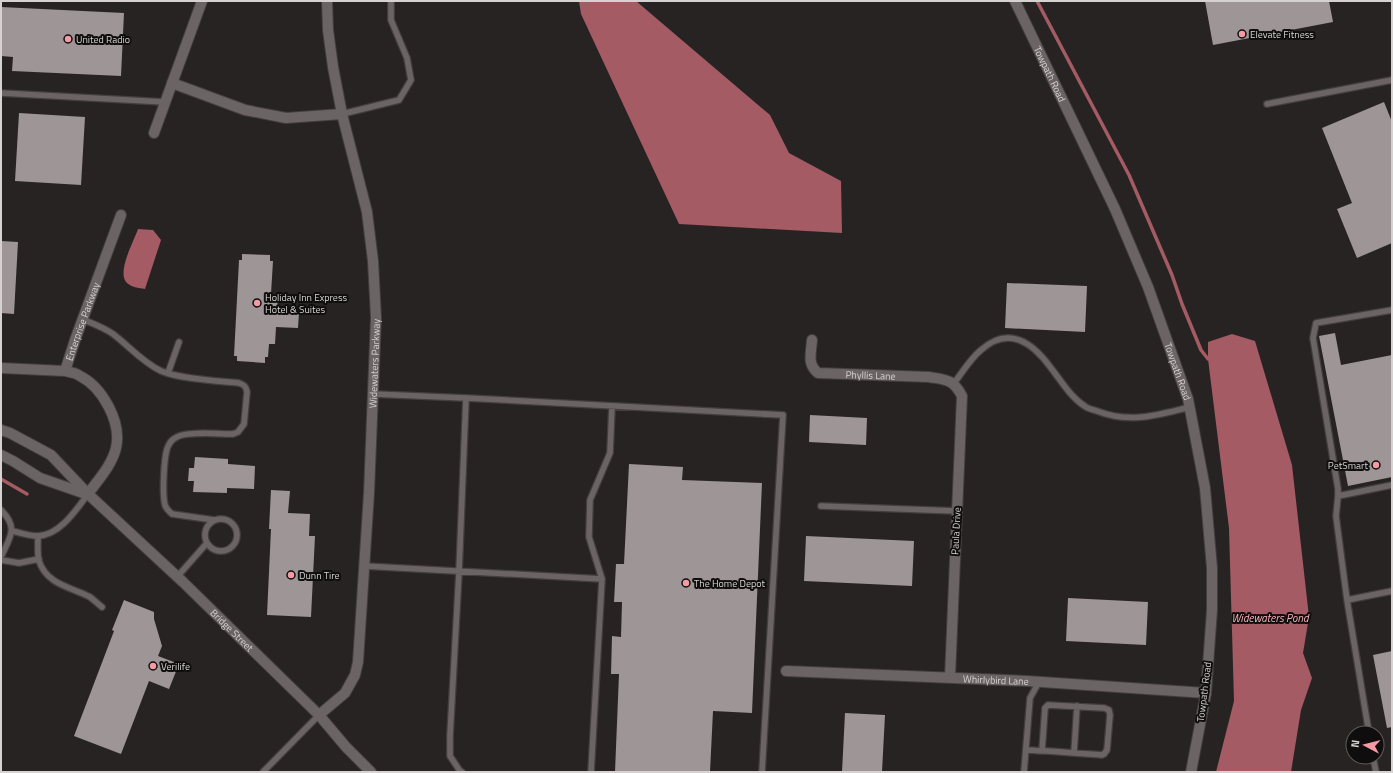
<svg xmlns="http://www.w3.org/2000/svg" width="1393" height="773" font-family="'Titillium Web',sans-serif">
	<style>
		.water { fill: #a45b64 }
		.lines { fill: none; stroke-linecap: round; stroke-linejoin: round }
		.stream { stroke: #a45b64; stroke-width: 3.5 }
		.building { fill: #9d9596 }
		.lane-casing { stroke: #443f3f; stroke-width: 8 }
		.street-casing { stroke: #443f3f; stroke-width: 12 }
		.secondary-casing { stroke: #443f3f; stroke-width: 12 }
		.lane { stroke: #6b6464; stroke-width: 5.5 }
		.street { stroke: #6b6464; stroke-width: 10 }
		.secondary { stroke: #6b6464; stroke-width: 10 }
		.poi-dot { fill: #f49aa4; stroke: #0f0d0d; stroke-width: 1.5 }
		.labels { text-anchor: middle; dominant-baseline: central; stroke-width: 4; stroke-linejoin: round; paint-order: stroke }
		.poi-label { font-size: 10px; fill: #d6d2d2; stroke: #0f0d0d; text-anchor: start }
		.street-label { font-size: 10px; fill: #d6d2d2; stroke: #0f0d0d }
		.water-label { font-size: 11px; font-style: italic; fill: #f9b8be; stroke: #0f0d0d }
	</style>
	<rect width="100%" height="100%" fill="#282323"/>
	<path class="water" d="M579,1H636L770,115L789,153L841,181L842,233L679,224L581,14Z
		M138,229L153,230L161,240L145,289C139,288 131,287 127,283C116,273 134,241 138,229Z
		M1232,334L1255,341L1292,465L1309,617L1303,653L1312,678L1301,710L1291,772H1216L1234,701L1229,528L1208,359V342Z"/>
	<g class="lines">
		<path class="stream" d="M1037,1L1129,175L1172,275L1182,304L1201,350L1208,359
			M1,479L27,494"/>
	</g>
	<path class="building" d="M1205,1H1329L1333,22L1213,45Z
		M1,7L124,13L121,76L12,71L13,57L1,56Z
		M1384,102L1392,122V243L1357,258L1337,209L1352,203L1322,128Z
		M19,113L85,117L81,185L15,181Z
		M1,241L18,242L14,314L1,313Z
		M242,254L270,255V261H273L271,294L278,295L277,311L299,312L298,328L276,327L275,344H269L268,357H265V363L237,361V356H234L239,260H242Z
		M1007,283L1087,286L1085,332L1005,328Z
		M1335,333L1341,365L1392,355V477L1348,486L1319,336Z
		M810,415L867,418L866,445L809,442Z
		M195,457L228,459V464L255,466L254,489L227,488V493L193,492L194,481H188L189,468H194Z
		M629,464L683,467L682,480L762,483L752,713L713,711L710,772H615L619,674H611L612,636L621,637L622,602H614L616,564H624Z
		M271,490L290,491L288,513L310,514L309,536H315L311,617L267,615L271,529H269Z
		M806,536L914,541L912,586L804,581Z
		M1068,598L1148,602L1146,645L1066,641Z
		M124,600L154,612V619L162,646L158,656L179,664L169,689L149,681L121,754L74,736L114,631L112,630Z
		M1392,651V727L1387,728L1373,655Z
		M845,713L885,715L882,772H842Z"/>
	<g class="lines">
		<g class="lane-casing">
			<path id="lane" d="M1,93L165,102
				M1267,104L1392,80
				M342,114L399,100L411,80L407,58L391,20V1
				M82,319C93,324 103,327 113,334C129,346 142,362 161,371C180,379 218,381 239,383C245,385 246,387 247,392L244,424L238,432L233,434C219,434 187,431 177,437C172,439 169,443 167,449C164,459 162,494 165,505C166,509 169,511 172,514L214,520
				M168,373L179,342
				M954,383C962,373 970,359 981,350C1009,325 1033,343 1051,368C1062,382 1071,398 1086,407C1089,409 1094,410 1097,411C1130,424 1157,415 1190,407
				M373,394L466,398L459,572L450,736V756L460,771L462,772
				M466,398L783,415L762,772
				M1338,496V489L1313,338L1316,323L1392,310
				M821,506L957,511
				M1,510C19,528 10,537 1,557
				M205 535a16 16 0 1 1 32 0a16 16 0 1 1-32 0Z
				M13,531C20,533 30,536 38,536C60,535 76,510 88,494
				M38,536C38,544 37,553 39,561C47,585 71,587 90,597C94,600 98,604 102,607
				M1,560L19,563L39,559
				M364,566L602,579L591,772
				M177,577L207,543
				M602,579L589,537L590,500L610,453L612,406
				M1347,600L1336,516L1338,496L1392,485
				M1369,733L1347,600L1392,591
				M1026,750C1051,751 1076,753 1102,755L1104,754L1107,750L1110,715L1109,710L1104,708L1048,705L1045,708L1042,751
				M1074,753L1077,706
				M1373,757L1376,772
				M263,772L319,715
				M1024,772L1030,698L1039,682"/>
		</g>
		<g class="street-casing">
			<g id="street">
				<path id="s1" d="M1015,1L1115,209L1148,287L1188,399L1205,488L1212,568V610L1206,693L1191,772"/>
				<path d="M172,83L245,110L286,118L342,114"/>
				<path d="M154,133L202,1"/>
				<path id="s2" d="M812,340C811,354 807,364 818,373L929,377C947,380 953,379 962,396L950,677"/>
				<path d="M1,368L65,371"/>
				<path id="s3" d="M88,494C98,480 112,465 116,448C122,422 102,387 80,376C76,373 70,372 65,371L75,340L121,215"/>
				<path id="s4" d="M786,671L1027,681L1206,693"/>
				<path id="s5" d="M319,715L345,693L355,675L358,662L369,493L376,317L373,261L367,212L342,114L333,67L328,30L327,1"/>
			</g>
		</g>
		<g class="secondary-casing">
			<g id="secondary">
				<path id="s6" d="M1,430L10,433L51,455L88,494L183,582L319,715L346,747L371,772"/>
				<path d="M1,455L13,461L40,478L86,494"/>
			</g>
		</g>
		<use href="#lane" class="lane"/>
		<use href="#street" class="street"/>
		<use href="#secondary" class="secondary"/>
	</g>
	<g class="poi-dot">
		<circle cx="1242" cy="34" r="4"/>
		<circle cx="68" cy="39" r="4"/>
		<circle cx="257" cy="303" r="4"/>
		<circle cx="1376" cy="465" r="4"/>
		<circle cx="291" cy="575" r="4"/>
		<circle cx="686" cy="583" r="4"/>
		<circle cx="153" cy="666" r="4"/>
	</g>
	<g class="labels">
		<g class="poi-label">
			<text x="1250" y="34">Elevate Fitness</text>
			<text x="76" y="39">United Radio</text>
			<text x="265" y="297">Holiday Inn Express<tspan x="265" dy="12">Hotel &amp; Suites</tspan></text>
			<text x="1368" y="465" text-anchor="end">PetSmart</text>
			<text x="299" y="575">Dunn Tire</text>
			<text x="694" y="583">The Home Depot</text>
			<text x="161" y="666">Verilife</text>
		</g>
		<g class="street-label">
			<text stroke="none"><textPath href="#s1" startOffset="81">Towpath Road</textPath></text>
			<text stroke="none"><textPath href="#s3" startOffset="208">Enterprise Parkway</textPath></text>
			<text stroke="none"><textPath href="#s5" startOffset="367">Widewaters Parkway</textPath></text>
			<text stroke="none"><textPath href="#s1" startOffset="405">Towpath Road</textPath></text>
			<text stroke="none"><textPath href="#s2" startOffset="88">Phyllis Lane</textPath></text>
			<text transform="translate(956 531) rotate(-87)">Paula Drive</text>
			<text stroke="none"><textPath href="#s6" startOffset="308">Bridge Street</textPath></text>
			<text stroke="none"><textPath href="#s4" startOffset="210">Whirlybird Lane</textPath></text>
			<text transform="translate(1204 692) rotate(-83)">Towpath Road</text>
		</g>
		<g class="water-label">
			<text x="1270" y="618">Widewaters Pond</text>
		</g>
	</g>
	<rect width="1393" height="773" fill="none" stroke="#d6d2d2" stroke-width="4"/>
	<g transform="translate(1365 745) rotate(277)"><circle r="19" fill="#0f0d0d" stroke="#5f5c5c"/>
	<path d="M0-3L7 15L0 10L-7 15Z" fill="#f49aa4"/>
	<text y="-6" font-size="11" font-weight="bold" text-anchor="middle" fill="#d6d2d2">N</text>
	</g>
</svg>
